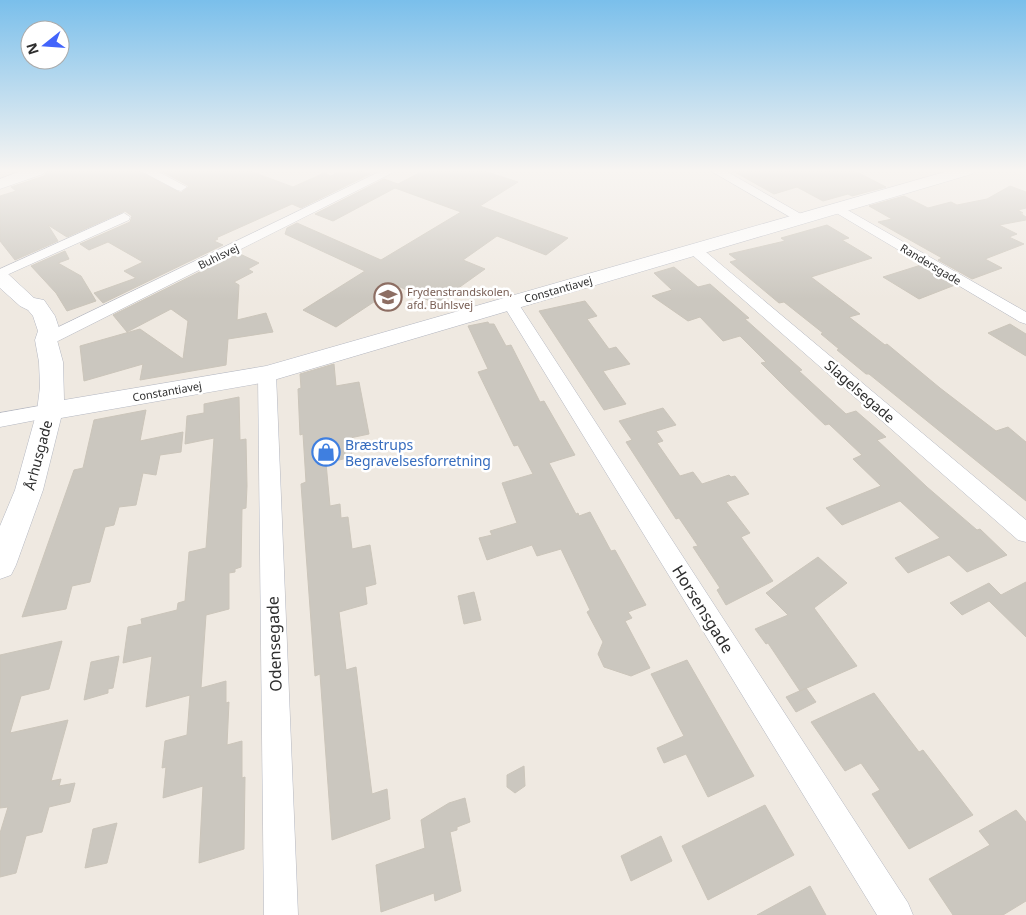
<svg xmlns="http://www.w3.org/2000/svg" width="1026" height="915" font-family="'Noto Sans',sans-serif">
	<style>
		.building { fill: #cbc7bf; stroke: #cbc5ba }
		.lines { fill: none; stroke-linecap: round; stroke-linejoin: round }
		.street-casing { stroke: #b4b7c1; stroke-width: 1 }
		.secondary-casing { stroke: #b4b7c1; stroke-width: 1 }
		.street { fill: #fff; fill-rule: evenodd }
		.secondary { fill: #fff; fill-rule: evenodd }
		.labels { text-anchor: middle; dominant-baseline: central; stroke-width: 5; stroke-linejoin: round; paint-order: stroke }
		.far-street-label { font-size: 11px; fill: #2e2e2e; stroke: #fff }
		.far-education-label { font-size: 11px; fill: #785e54; stroke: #fff; text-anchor: start }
		.street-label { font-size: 14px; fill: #2e2e2e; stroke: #fff }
		.shop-label { font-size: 14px; fill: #366cbe; stroke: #fff; text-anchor: start }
		.near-street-label { font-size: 16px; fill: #2e2e2e; stroke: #fff }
	</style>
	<rect width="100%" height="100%" fill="#efe9e1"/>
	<path class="building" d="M47,171H139L181,193L189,186L161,171H250L293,187L324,173L331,176L340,171L344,173L362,171L370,174L301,208L292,204L216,238L218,239L214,241L223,245L103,303L94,293L136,278L124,271L143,262L108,242L89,250L80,244L130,222L132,216L125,211L67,237L48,225L58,241L15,260L0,241V196L16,191L11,187L44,176Z
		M423,171H484L518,182L480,206L568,238L546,255L497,236L463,260L485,269L436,304L398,286L336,327L303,310L365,271L285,234L287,228L297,223L381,260L461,212L395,188L333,221L315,214L384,179L398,184Z
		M733,171H855L886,187L852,196L848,194L823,201L797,187L774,194Z
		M1010,186L1026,192V208L1018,210L1023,213H1020L1026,217V220L999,225L1017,234L1009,237L1024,244L985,259L1002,268L972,279L938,260L942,258L878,222L892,219L869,206L904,196L928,208L951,202L957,205L987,199Z
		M827,225L849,238L842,240L872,258L811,277L860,314L849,317L885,345L887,344L940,388L996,431L1008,427L1026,442V501L869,374H866L837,350L839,349L821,334L823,333L784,302L779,303L730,262L737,260L729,254L785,241L781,238Z
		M65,251L69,259L58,263L81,276L96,301L67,311L56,293L31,266Z
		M238,253L259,263L248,269L253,272L234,282L239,285L237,320L266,313L273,332L228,339L226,365L140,380L143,364L84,381L80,346L140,329L183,359L188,321L171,309L127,332L113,315Z
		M921,265L955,285L919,299L883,277Z
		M674,267L698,287L710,284L749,318L745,319L802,370L799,371L846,414L856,411L886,437L877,440L927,487L977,530L980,529L1007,555L967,572L949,555L908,573L895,558L940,538L900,501L842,525L826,508L881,486L853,459L862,455L829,424L825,425L785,387L761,363L766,362L740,336L723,341L700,317L688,321L652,296L672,290L654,273Z
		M585,301L597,316L587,319L609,349L616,347L630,364L603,371L626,404L604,410L539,311Z
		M488,322L489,324H494L506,346L511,345L540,402L544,401L575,455L549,463L576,514L578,513L579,516L590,512L611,551L615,550L646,605L628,612L632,618L625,621L650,668L631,676L604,667L598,654L603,642L587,612L590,610L561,549L537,556L532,545L487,560L479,538L492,535L490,531L517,523L502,483L533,474L518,445L514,446L478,372L488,369L468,326Z
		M1010,324L1026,334V356L988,333Z
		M334,364L336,386L359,382L369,434L350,438L352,457L326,463L330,506L340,504L341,518L348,517L352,549L370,545L376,584L365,587L367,604L339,612L346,670L356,667L372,794L387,789L390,819L332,840L320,674L315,676L303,512L301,484L306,482L303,434L300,435L298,389L301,388L300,374Z
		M239,397L240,440L246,439L247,486L246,508L242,509L241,567L235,569V572L229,573V609L206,615L201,688L226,681V703L229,702L227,745L242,741V778L245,777L244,849L199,863L203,786L163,798L166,767L162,768L165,741L187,735L190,695L146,707L152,656L123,663L128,627L142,624L141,619L177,610L178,603L185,601L189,552L206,548L214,438L185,444L187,416L204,413V404Z
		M663,408L676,425L656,431L663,441L657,443L680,476L693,472L702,484L729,475L731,477L735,476L749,494L726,502L750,533L741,537L773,581L726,605L717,590L720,588L693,547L698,546L679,518L676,519L626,442L632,440L619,421Z
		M146,410L140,441L183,432L181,452L160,455L156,475L143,473L136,505L119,507L114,525L105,527L90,582L72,586L66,609L22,617L74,470L83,468L94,420Z
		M818,557L847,583L814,608L857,666L800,691L768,643L766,644L755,629L788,615L766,593Z
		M1026,582V637L989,601L962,615L950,603L989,583L1001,595Z
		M474,592L481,620L464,624L458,596Z
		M62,641L49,689L21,696L10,733L68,720L51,781L61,779L59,786L75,783L70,802L49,807L42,832L26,836L16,873L0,877V833L8,807L0,808V655Z
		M119,656L113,688L108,689V693L84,700L91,662Z
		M687,660L754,776L708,797L686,754L664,763L657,748L684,736L651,674Z
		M806,688L816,702L796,712L786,697Z
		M874,693L919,752L923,750L973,815L909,849L872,794L880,790L861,763L845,771L811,722Z
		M524,766L525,786L515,793L507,787V775Z
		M465,798L470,822L457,827V830L450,832L461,891L435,901L434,893L381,912L376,865L425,848L421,820L449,803Z
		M765,805L794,855L708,900L682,846Z
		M1016,810L1026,822V901L1003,915H953L929,879L990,845L979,831Z
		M117,823L107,863L85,868L93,829Z
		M661,836L672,861L631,881L621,856Z
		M810,886L826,915H757Z"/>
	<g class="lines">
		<g class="street-casing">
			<path id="street" d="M141,171H157L187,187L181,191L177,190Z
				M381,171H396L52,344L46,345L40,344L38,340L40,336Z
				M711,171H726L808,218L807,221H797Z
				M837,204L1026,312V324L1020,322L833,211L831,208Z
				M124,213L130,217L129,220L0,278V269Z
				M695,246L700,247L1026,520V542L1018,540L690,253L688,250L690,247Z
				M510,298L515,300L518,303L908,903L913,915H877L502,303L505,300Z
				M267,368L273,370L276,374L298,915H264L258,374L261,370Z
				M50,404L57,406L59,411L57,416L0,427V413Z"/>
		</g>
		<g class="secondary-casing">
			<path id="secondary" d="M21,171H45L43,174L0,189V179Z
				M948,171H974L972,174L267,382L61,418L43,490L16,565L11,575L0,579V526L15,490L37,411L40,387L39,362L35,340L38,331L33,316L28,310L20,306L0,288V271L7,273L34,298L44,300L55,316L60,331L57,340L63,362L64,400L266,366Z"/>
		</g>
		<use href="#street" class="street"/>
		<use href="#secondary" class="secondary"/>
	</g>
	<linearGradient id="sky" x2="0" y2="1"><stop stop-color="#7abfeb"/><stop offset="0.57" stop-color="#f8f5f2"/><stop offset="1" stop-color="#f8f5f2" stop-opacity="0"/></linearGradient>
	<rect width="1026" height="299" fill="url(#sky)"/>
	<defs>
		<g id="school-ring" transform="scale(1.4375)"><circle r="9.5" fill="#fff" stroke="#8d6e63" stroke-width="1.5"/><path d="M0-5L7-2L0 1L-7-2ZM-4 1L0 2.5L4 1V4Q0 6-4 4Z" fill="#8d6e63"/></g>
		<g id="shop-ring" transform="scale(1.4375)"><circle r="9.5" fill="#fff" stroke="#3f7fe0" stroke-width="1.5"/><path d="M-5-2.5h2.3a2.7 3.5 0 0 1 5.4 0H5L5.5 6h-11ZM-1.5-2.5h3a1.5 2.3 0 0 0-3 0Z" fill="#3f7fe0"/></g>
	</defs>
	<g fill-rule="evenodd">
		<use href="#school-ring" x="388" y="297"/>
		<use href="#shop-ring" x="326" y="452"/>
	</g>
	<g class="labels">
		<g class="far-street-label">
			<text transform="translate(218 256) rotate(-26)">Buhlsvej</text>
			<text transform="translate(931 264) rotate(31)">Randersgade</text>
			<text transform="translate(558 289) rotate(-16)">Constantiavej</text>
			<text transform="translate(167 391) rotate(-10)">Constantiavej</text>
		</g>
		<g class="far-education-label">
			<text x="407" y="291">Frydenstrandskolen,<tspan x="407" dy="13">afd. Buhlsvej</tspan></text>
		</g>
		<g class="street-label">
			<text transform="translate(860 391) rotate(41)">Slagelsegade</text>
			<text transform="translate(38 455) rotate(-75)">Århusgade</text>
		</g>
		<g class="shop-label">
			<text x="345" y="444">Bræstrups<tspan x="345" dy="16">Begravelsesforretning</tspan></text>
		</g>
		<g class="near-street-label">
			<text transform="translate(703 609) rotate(58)">Horsensgade</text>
			<text transform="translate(274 644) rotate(-92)">Odensegade</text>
		</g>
	</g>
	<g transform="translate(45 45) rotate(253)"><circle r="24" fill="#ffffff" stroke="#ababab"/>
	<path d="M0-4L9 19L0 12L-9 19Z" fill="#4264fb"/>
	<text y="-8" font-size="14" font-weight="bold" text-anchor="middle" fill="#2e2e2e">N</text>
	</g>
</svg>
